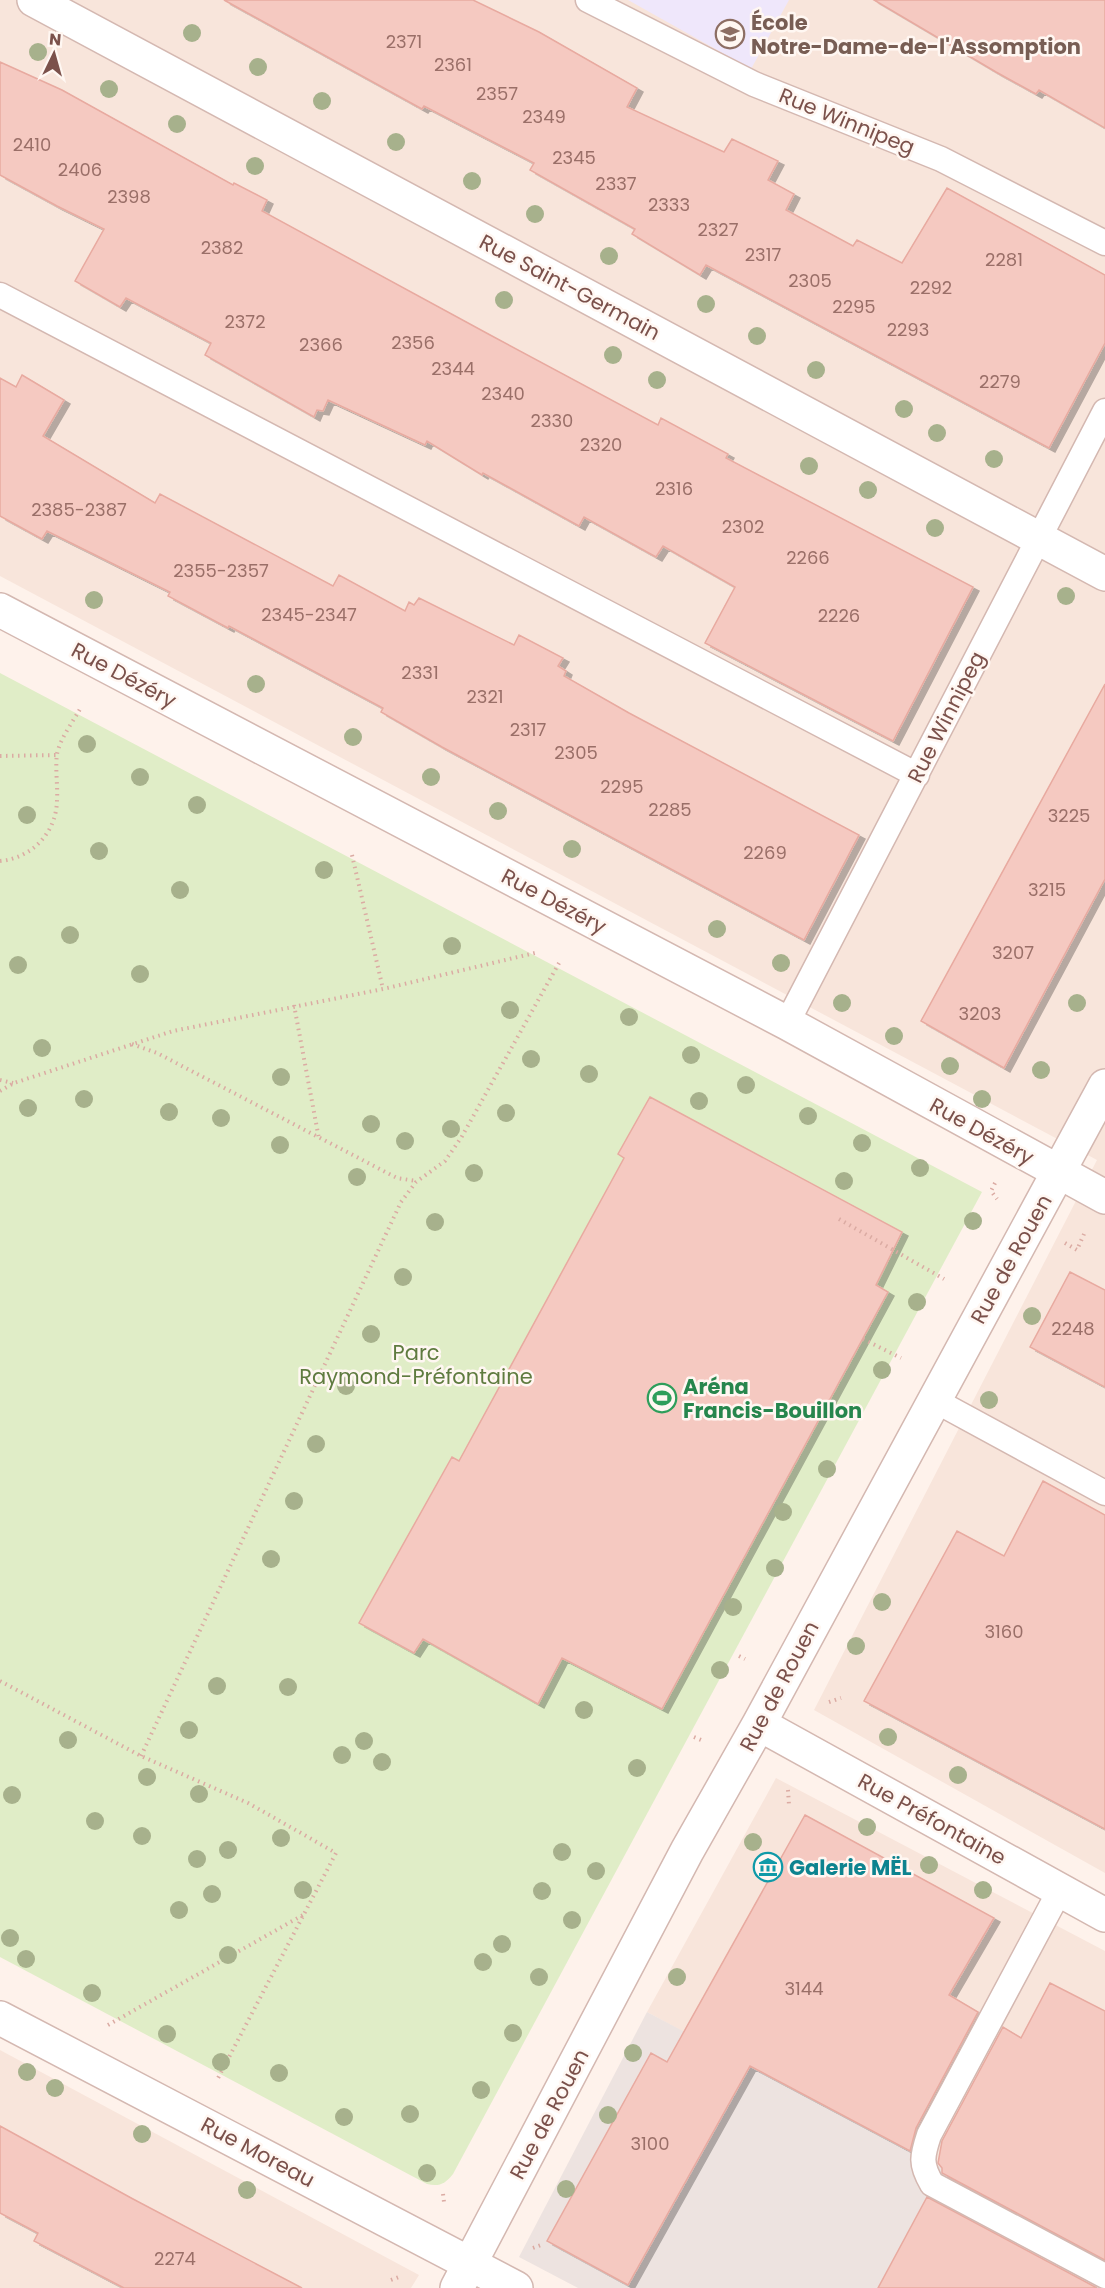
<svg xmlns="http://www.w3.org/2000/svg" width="1105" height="2288" font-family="Poppins,sans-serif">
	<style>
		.residential { fill: #f8e5db }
		.industrial { fill: #ede3e0 }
		.education { fill: #efe7fb }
		.green { fill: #e0edc7 }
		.building { fill: #f5c9c1; stroke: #e8aaa0; stroke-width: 1.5; filter: url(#shadow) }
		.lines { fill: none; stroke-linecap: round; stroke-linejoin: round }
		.lane-casing { stroke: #d4b8b1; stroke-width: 27 }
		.street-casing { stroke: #d4b8b1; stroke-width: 36 }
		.path { stroke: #dbaba3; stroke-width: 4; stroke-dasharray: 1.5 4.5; stroke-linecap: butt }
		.lane { stroke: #fff; stroke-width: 24 }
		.street { stroke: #fff; stroke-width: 33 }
		.tree { fill: #a7b18c }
		.labels { text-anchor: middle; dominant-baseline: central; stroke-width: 5; stroke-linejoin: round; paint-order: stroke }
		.number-label { font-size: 18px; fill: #9a6f68 }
		.education-label { font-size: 21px; font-weight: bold; fill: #785e54; stroke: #fff7f2; text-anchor: start }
		.street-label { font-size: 21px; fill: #7b514b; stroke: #fff7f2 }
		.park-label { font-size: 21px; fill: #5f7b3f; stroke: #fff7f2 }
		.leisure-label { font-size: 21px; font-weight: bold; fill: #27864d; stroke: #fff7f2; text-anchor: start }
		.culture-label { font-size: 21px; font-weight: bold; fill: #0d838f; stroke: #fff7f2; text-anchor: start }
	</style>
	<defs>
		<filter id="shadow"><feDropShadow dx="6" dy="4" stdDeviation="0" flood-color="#0004"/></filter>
	</defs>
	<rect width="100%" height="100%" fill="#fef2eb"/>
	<path class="residential" d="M0,0H1105V1873L814,1710L1097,1160L0,576Z
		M776,1778L1105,1951V2260L647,2012Z
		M0,2050L419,2275L411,2288H0Z"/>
	<path class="industrial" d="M647,2012L1105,2254V2288H578L519,2257Z"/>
	<path class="education" d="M628,0H789L751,69Z"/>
	<path class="green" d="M0,673L982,1192L453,2174C445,2184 439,2187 427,2184L0,1957Z"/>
	<path class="building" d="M224,0H473L539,32L637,88L627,107L724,152L732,139L778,161L768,180L794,194L786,210L853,246L857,240L902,263L947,188L1105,275V343L1049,448L706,265L700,275L632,234L635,229L530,170L534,163L424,106L422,109Z
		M874,0H1105V128L1039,90L1036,94L996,72Z
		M0,62L62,90L233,185L234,183L267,200L262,211L492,336L658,425L661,418L728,454L726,458L973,587L893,741L705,643L735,587L663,546L656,557L584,517L579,526L483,473L482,475L427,441L425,445L328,400L323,411L317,410L314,417L205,355L211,343L126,298L120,307L75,281L104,229L57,206L0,175Z
		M22,375L64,400L43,436L155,503L160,494L333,586L339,575L405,611L409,602L414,605L419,598L514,645L519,635L563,658L558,666L566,671L564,676L629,713L859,835L804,940L442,747L381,712L383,708L229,626L228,628L168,596L170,592L47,531L42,539L0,516V378L16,387Z
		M1105,684V879L1004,1068L921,1021Z
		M650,1097L902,1232L876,1285L888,1292L662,1709L562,1658L538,1704L423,1639L414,1653L359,1623L452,1457L459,1461L624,1158L618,1154Z
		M1070,1272L1105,1290V1387L1030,1347Z
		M1043,1481L1105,1515V1829L864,1701L957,1531L1004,1556Z
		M805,1815L994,1918L949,1995L978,2012L916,2128L910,2151L750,2066L628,2285L547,2241L651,2053L667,2062Z
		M1050,1983L1105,2011V2260L942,2173V2168L938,2163L942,2141L1003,2027L1021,2038Z
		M0,2126L133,2199L302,2288H124L34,2241L38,2233L0,2213Z
		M927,2197L1097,2288H878Z"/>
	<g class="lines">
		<g class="lane-casing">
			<path id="lane" d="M588,0L754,84L941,159L1105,243
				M0,295L917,775
				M787,1023L1105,411
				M934,1400L1105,1493
				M1060,1890L929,2135C922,2156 920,2164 932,2184L1105,2276"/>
		</g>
		<g class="street-casing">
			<path id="street" d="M34,0L1105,574
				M0,610L787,1023L1105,1197
				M759,1724L1105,1915
				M0,2018L516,2288
				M457,2288L687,1851L759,1724L1105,1086"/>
		</g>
		<path class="path" d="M0,756L57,755
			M352,855L383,989
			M0,861C32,858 56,833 57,801C58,786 55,769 57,754C60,739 72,723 80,709
			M294,1005L319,1139
			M132,1044L157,1053L397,1178L416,1181
			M0,1080L13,1083
			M0,1091L14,1083L173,1031L383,989L539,952
			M995,1183L991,1191L997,1199
			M839,1219L944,1279
			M1065,1243L1077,1250L1084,1234
			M863,1339L901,1358
			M739,1656L745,1659
			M0,1681L141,1756L248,1803L336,1853L217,2080
			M829,1702L841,1698
			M694,1737L701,1740
			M141,1756L401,1202L416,1182L445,1161L461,1138L559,963
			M788,1790L789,1805
			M108,2025L303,1915
			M443,2194L444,2202
			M533,2248L541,2245
			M391,2280L399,2277"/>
		<use href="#lane" class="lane"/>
		<use href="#street" class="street"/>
	</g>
	<g class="tree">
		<circle cx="192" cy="33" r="9"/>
		<circle cx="38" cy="52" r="9"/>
		<circle cx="258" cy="67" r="9"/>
		<circle cx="109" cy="89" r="9"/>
		<circle cx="322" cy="101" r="9"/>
		<circle cx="177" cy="124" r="9"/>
		<circle cx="396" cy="142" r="9"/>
		<circle cx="255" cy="166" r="9"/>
		<circle cx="472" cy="181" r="9"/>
		<circle cx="535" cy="214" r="9"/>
		<circle cx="609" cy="256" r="9"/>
		<circle cx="504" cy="300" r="9"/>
		<circle cx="706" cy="304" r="9"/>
		<circle cx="757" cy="336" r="9"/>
		<circle cx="613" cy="355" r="9"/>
		<circle cx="816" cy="370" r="9"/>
		<circle cx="657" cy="380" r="9"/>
		<circle cx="904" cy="409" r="9"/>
		<circle cx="937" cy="433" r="9"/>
		<circle cx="994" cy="459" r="9"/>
		<circle cx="809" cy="466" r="9"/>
		<circle cx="868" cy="490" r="9"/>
		<circle cx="935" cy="528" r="9"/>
		<circle cx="1066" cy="596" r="9"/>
		<circle cx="94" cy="600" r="9"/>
		<circle cx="256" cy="684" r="9"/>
		<circle cx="353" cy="737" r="9"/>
		<circle cx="87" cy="744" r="9"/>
		<circle cx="140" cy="777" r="9"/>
		<circle cx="431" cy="777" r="9"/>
		<circle cx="197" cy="805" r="9"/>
		<circle cx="498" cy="811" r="9"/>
		<circle cx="27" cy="815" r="9"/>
		<circle cx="572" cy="849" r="9"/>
		<circle cx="99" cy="851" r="9"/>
		<circle cx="324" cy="870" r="9"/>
		<circle cx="180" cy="890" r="9"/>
		<circle cx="717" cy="929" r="9"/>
		<circle cx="70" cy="935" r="9"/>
		<circle cx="452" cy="946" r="9"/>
		<circle cx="781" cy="963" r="9"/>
		<circle cx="18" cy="965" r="9"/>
		<circle cx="140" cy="974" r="9"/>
		<circle cx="842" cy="1003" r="9"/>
		<circle cx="1077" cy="1003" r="9"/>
		<circle cx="510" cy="1010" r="9"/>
		<circle cx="629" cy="1017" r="9"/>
		<circle cx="894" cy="1036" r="9"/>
		<circle cx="42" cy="1048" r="9"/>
		<circle cx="691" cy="1055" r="9"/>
		<circle cx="531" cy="1059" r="9"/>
		<circle cx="950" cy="1066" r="9"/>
		<circle cx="1041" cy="1070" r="9"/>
		<circle cx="589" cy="1074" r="9"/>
		<circle cx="281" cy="1077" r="9"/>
		<circle cx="746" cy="1085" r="9"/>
		<circle cx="84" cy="1099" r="9"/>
		<circle cx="982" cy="1099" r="9"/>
		<circle cx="699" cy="1101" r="9"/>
		<circle cx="28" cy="1108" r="9"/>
		<circle cx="169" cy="1112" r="9"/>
		<circle cx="506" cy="1113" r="9"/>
		<circle cx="808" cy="1116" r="9"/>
		<circle cx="221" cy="1118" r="9"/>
		<circle cx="371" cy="1124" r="9"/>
		<circle cx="451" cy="1129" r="9"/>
		<circle cx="405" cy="1141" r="9"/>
		<circle cx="862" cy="1143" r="9"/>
		<circle cx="280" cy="1145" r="9"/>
		<circle cx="920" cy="1168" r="9"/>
		<circle cx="474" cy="1173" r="9"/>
		<circle cx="357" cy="1177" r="9"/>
		<circle cx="844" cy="1181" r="9"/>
		<circle cx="973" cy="1221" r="9"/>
		<circle cx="435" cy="1222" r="9"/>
		<circle cx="403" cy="1277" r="9"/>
		<circle cx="917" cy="1302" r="9"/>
		<circle cx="1032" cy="1316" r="9"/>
		<circle cx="371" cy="1334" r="9"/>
		<circle cx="882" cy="1370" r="9"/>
		<circle cx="346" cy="1386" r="9"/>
		<circle cx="989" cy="1400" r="9"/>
		<circle cx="316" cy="1444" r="9"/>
		<circle cx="827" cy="1469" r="9"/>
		<circle cx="294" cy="1501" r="9"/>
		<circle cx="783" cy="1512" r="9"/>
		<circle cx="271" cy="1559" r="9"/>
		<circle cx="775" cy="1568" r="9"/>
		<circle cx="882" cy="1602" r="9"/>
		<circle cx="733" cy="1607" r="9"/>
		<circle cx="856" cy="1646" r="9"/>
		<circle cx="720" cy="1670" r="9"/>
		<circle cx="217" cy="1686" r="9"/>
		<circle cx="288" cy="1687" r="9"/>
		<circle cx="584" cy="1710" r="9"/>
		<circle cx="189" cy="1730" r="9"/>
		<circle cx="888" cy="1737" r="9"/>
		<circle cx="68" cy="1740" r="9"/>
		<circle cx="364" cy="1741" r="9"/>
		<circle cx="342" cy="1755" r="9"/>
		<circle cx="382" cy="1762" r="9"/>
		<circle cx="637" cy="1768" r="9"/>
		<circle cx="958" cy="1775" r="9"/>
		<circle cx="147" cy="1777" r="9"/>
		<circle cx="199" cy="1794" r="9"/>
		<circle cx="12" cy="1795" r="9"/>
		<circle cx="95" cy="1821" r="9"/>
		<circle cx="867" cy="1827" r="9"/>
		<circle cx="142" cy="1836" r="9"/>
		<circle cx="281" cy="1838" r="9"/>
		<circle cx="753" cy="1842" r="9"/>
		<circle cx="228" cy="1850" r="9"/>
		<circle cx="562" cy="1852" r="9"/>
		<circle cx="197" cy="1859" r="9"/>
		<circle cx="929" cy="1865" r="9"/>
		<circle cx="596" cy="1871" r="9"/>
		<circle cx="303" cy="1890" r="9"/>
		<circle cx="983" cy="1890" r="9"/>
		<circle cx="542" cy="1891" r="9"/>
		<circle cx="212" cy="1894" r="9"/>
		<circle cx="179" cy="1910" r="9"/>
		<circle cx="572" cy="1920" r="9"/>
		<circle cx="10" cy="1938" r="9"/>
		<circle cx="502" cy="1944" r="9"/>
		<circle cx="228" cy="1955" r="9"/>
		<circle cx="26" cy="1959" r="9"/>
		<circle cx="483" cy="1962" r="9"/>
		<circle cx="539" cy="1977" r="9"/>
		<circle cx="677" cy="1977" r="9"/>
		<circle cx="92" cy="1993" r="9"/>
		<circle cx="513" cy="2033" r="9"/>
		<circle cx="167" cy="2034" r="9"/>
		<circle cx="633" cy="2053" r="9"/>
		<circle cx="221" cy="2062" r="9"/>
		<circle cx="27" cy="2072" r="9"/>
		<circle cx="279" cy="2073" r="9"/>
		<circle cx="55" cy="2088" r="9"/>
		<circle cx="481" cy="2090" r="9"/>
		<circle cx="410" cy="2114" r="9"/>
		<circle cx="608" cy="2115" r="9"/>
		<circle cx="344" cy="2117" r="9"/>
		<circle cx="142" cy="2134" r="9"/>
		<circle cx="427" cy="2173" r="9"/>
		<circle cx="566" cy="2189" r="9"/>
		<circle cx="247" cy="2190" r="9"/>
	</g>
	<defs>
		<g id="school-ring" transform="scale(1.5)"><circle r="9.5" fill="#fff7f2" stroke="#8d6e63" stroke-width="1.5"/><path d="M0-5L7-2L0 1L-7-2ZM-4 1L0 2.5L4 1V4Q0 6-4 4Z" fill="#8d6e63"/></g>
		<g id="stadium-ring" transform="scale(1.5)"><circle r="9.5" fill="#fff7f2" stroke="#2e9e5b" stroke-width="1.5"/><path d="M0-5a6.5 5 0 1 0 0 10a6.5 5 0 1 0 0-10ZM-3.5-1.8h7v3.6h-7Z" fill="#2e9e5b"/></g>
		<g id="museum-ring" transform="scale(1.5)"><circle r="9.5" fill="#fff7f2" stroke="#0f9aa8" stroke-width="1.5"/><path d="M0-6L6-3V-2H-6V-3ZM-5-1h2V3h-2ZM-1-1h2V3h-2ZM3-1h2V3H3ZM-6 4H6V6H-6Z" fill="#0f9aa8"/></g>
	</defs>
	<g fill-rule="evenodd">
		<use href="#school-ring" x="730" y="34"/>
		<use href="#stadium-ring" x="662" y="1398"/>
		<use href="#museum-ring" x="768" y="1867"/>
	</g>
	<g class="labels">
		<g class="number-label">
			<text x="404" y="41">2371</text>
			<text x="453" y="64">2361</text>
			<text x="497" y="93">2357</text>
			<text x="544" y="116">2349</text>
			<text x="32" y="144">2410</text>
			<text x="574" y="157">2345</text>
			<text x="80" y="169">2406</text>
			<text x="616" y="183">2337</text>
			<text x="129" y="196">2398</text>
			<text x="669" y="204">2333</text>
			<text x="718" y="229">2327</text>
			<text x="222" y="247">2382</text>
			<text x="763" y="254">2317</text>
			<text x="1004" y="259">2281</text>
			<text x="810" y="280">2305</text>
			<text x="931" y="287">2292</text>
			<text x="854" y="306">2295</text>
			<text x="245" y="321">2372</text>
			<text x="908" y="329">2293</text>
			<text x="413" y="342">2356</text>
			<text x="321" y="344">2366</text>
			<text x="453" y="368">2344</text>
			<text x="1000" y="381">2279</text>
			<text x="503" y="393">2340</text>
			<text x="552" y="420">2330</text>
			<text x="601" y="444">2320</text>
			<text x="674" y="488">2316</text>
			<text x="79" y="509">2385-2387</text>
			<text x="743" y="526">2302</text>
			<text x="808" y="557">2266</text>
			<text x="221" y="570">2355-2357</text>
			<text x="309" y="614">2345-2347</text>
			<text x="839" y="615">2226</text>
			<text x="420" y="672">2331</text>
			<text x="485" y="696">2321</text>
			<text x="528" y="729">2317</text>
			<text x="576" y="752">2305</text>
			<text x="622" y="786">2295</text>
			<text x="670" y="809">2285</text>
			<text x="1069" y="815">3225</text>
			<text x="765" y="852">2269</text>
			<text x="1047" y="889">3215</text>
			<text x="1013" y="952">3207</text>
			<text x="980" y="1013">3203</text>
			<text x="1073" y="1328">2248</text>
			<text x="1004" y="1631">3160</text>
			<text x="804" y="1988">3144</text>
			<text x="650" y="2143">3100</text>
			<text x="175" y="2258">2274</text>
		</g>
		<g class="education-label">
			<text x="751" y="22">École<tspan x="751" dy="24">Notre-Dame-de-l'Assomption</tspan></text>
		</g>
		<g class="street-label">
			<text transform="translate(847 121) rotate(22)">Rue Winnipeg</text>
			<text transform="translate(570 287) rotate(28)">Rue Saint-Germain</text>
			<text transform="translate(124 675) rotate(28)">Rue Dézéry</text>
			<text transform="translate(946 717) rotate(-63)">Rue Winnipeg</text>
			<text transform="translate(554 901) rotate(28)">Rue Dézéry</text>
			<text transform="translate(982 1131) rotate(29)">Rue Dézéry</text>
			<text transform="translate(1011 1259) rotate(-61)">Rue de Rouen</text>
			<text transform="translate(779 1686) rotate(-62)">Rue de Rouen</text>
			<text transform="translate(932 1819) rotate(29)">Rue Préfontaine</text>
			<text transform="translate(549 2114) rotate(-62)">Rue de Rouen</text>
			<text transform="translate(258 2152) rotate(28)">Rue Moreau</text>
		</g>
		<g class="park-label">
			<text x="416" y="1352">Parc<tspan x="416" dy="24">Raymond-Préfontaine</tspan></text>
		</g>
		<g class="leisure-label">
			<text x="683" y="1386">Aréna<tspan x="683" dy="24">Francis-Bouillon</tspan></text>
		</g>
		<g class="culture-label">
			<text x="789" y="1867">Galerie MËL</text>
		</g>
	</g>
	<g transform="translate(54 54) rotate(5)" stroke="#fff7f2" stroke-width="4.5" paint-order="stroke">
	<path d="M0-4.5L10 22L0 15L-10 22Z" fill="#7b514b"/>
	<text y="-9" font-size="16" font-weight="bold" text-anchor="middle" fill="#7b514b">N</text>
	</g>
</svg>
